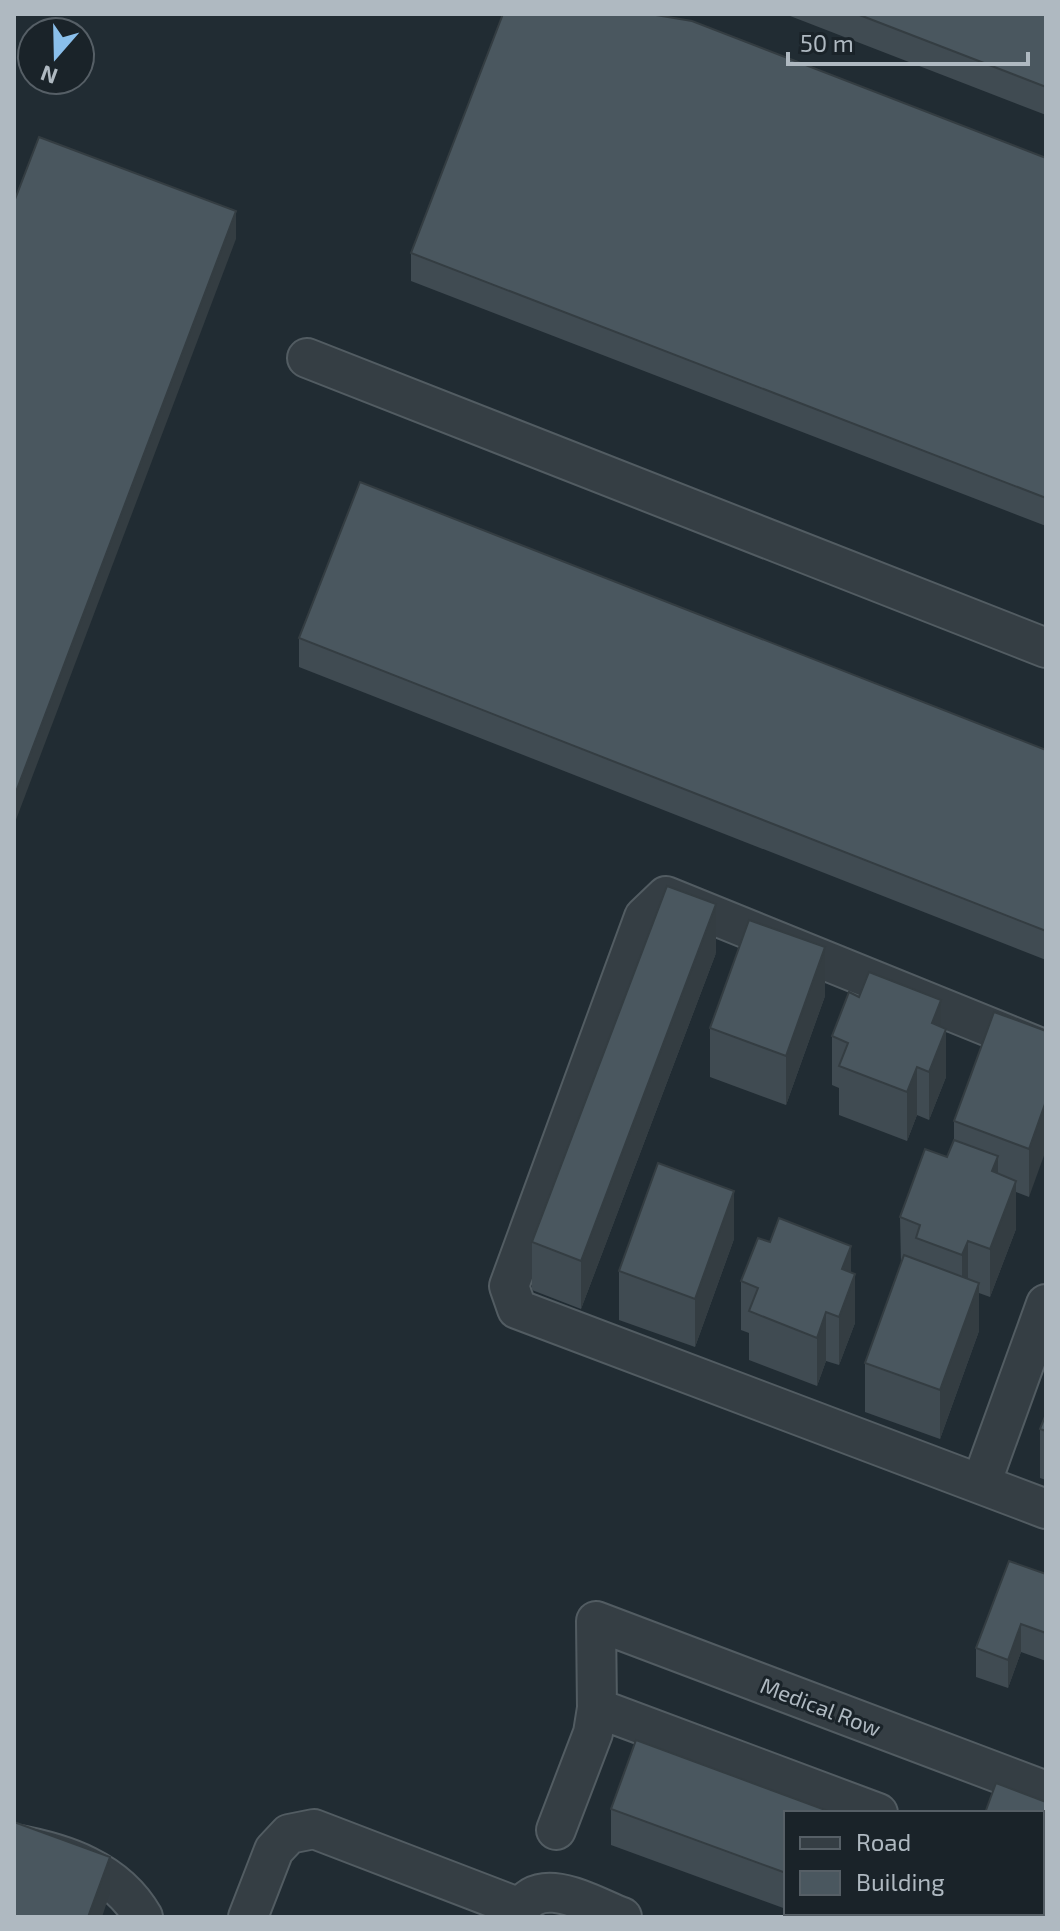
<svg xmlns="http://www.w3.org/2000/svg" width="1060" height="1931" font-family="'Exo 2',sans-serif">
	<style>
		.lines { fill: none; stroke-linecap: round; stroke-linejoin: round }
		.minor-casing { stroke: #525c62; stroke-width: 42 }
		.minor { stroke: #353e44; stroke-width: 38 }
		.wall { fill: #404b52 }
		.shaded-wall { fill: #343d42 }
		.building { fill: #4a575f; stroke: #343d42; stroke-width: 2 }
		.labels { text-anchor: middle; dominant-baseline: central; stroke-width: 6; stroke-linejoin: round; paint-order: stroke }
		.street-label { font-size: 22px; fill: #afb9c1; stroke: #1a2329 }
	</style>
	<rect width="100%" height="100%" fill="#212c33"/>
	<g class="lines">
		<g class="minor-casing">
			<path id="minor" d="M307,358L1046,648
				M1046,1050L666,896L644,917L509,1286L517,1309L1046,1509
				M981,1484L1046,1304
				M597,1708L878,1813
				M556,1830L593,1733L597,1708L596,1621L1046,1791
				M14,1844C64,1853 116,1870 143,1917
				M886,1913L896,1917
				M248,1917L274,1850L289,1834L314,1829L520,1908
				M517,1917C534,1869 590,1905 622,1917
				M938,1917L941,1913"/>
		</g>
		<use href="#minor" class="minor"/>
	</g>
	<path class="wall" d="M785,14H1046V115Z
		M1046,158V526L411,281V253Z
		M299,638L1046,750V960L299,667Z
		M716,953L581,1309L532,1290V1242Z
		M825,996L786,1105L710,1077V1028Z
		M941,1027L946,1077L929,1120L917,1115L907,1141L839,1115V1088L832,1085V1036Z
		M1046,1031L1029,1197L1016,1192V1229L990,1297L979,1293V1331L940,1439L865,1412V1363L901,1266L900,1217L947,1157L954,1140V1121Z
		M734,1239L695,1347L619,1320V1271Z
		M851,1273L855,1323L839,1365L826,1361L817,1386L749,1360V1333L741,1330V1281Z
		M1046,1414V1480L1040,1478V1429Z
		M1046,1574V1661L1021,1652L1008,1688L976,1677V1648Z
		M611,1809L828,1813H786V1909L611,1845Z"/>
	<path class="shaded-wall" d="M236,211V239L14,825V797Z
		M716,904V953L581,1309V1261Z
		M825,947V996L786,1105V1056Z
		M941,1000V1041L946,1029V1077L929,1120V1072L932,1023Z
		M917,1067V1115L907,1141V1092Z
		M1046,1101V1150L1029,1197V1149Z
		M998,1156V1205L992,1171Z
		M1016,1181V1229L990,1297V1249Z
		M734,1191V1239L695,1347V1299Z
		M968,1241V1289L962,1304V1255Z
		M851,1246V1286L855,1274V1323L839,1365V1317L842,1269Z
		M979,1283V1331L940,1439V1390Z
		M826,1312V1361L817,1386V1338Z
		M1021,1624V1652L1008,1688V1660Z
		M110,1857V1893L102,1917H88Z"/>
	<path class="building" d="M503,14H650L692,21L1046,158V498L411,253Z
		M857,14H1046V87Z
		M39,137L236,211L14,797V202Z
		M360,482L1046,750V931L299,638Z
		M667,886L716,904L581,1261L532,1242Z
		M749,920L825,947L786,1056L710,1028Z
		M869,972L941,1000L932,1023L946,1029L929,1072L917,1067L907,1092L839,1066L848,1043L832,1036L849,992L859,997Z
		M994,1012L1046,1031V1101L1029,1149L954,1121Z
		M954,1140L998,1156L992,1171L1016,1181L990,1249L968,1241L962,1255L916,1238L920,1225L900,1217L925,1149L947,1157Z
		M658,1163L734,1191L695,1299L619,1271Z
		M779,1218L851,1246L842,1269L855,1274L839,1317L826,1312L817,1338L749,1311L758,1288L741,1281L758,1238L770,1242Z
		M904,1255L979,1283L940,1390L865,1363Z
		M1046,1414V1431L1040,1429Z
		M1009,1561L1046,1574V1633L1021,1624L1008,1660L976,1648Z
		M636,1740L828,1811L827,1813H786V1873L611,1809Z
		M996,1783L1046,1802V1909L1043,1917H947L949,1913H1042V1813H985Z
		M14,1822L110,1857L88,1917H14Z"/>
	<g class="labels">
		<g class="street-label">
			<text transform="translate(821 1706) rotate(21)">Medical Row</text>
		</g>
	</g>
	<rect width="1060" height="1931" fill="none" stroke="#afb9c1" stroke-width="32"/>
	<rect x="784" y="1811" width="260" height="104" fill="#1a2329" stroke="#565f66" stroke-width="2"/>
	<rect x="800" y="1837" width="40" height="12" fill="#353e44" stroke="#565f66" stroke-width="2"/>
	<text x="856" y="1851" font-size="24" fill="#afb9c1">Road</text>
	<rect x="800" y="1871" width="40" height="24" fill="#4a575f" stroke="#565f66" stroke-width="2"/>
	<text x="856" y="1891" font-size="24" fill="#afb9c1">Building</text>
	<g transform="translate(56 56) rotate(200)"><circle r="38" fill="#1a2329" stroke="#565f66" stroke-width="2"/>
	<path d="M0-6L14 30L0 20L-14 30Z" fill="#8abfeb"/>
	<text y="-12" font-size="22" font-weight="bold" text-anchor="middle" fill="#afb9c1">N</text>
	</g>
	<path d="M788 52v12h240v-12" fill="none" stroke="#afb9c1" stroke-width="4"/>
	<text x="800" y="52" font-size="24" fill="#afb9c1" stroke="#1a2329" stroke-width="6" paint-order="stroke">50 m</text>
</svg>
